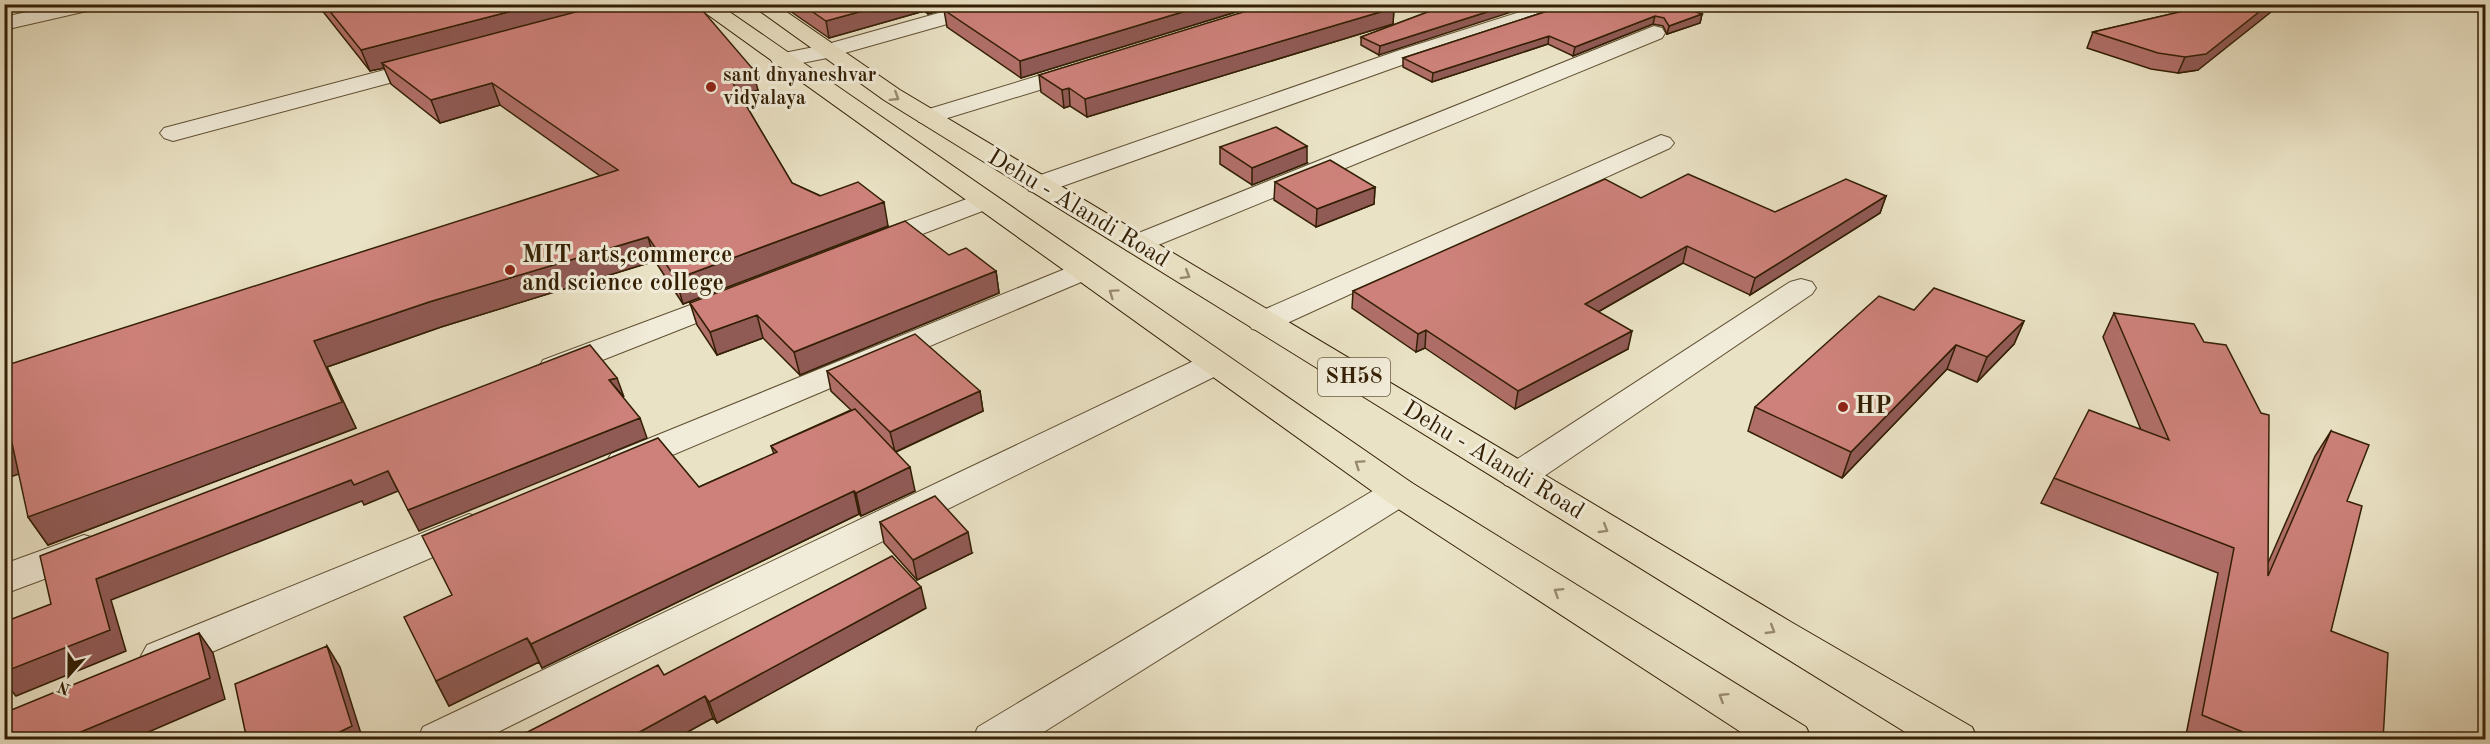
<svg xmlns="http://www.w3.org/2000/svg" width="2490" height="744" font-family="'Old Standard TT',serif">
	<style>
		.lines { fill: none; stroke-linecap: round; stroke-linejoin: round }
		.minor-casing { stroke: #615034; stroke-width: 2 }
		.primary-casing { stroke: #331f04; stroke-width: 2 }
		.minor { fill: #f1ecd9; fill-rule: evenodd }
		.primary { fill: #eae2c5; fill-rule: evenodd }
		.wall { fill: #b06f69; stroke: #331f04; stroke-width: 1.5 }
		.shaded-wall { fill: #905a55; stroke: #331f04; stroke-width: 1.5 }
		.building { fill: #cd817a; stroke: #331f04; stroke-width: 1.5 }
		.oneway { stroke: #988a6e }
		.poi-dot { fill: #8f2418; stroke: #f1ecd9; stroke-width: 2 }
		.labels { text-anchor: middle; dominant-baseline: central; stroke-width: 6; stroke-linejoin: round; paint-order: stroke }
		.far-poi-label { font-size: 20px; font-weight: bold; fill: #331f04; stroke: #f1ecd9; text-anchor: start }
		.shield { fill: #f1ecd9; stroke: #6c5c44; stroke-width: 1.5 }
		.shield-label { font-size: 22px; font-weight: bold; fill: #331f04 }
		.street-label { font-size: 24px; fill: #331f04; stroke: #f1ecd9 }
		.poi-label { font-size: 24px; font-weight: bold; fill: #331f04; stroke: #f1ecd9; text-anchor: start }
	</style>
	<rect width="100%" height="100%" fill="#eae2c5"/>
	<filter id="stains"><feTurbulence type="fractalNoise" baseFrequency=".00333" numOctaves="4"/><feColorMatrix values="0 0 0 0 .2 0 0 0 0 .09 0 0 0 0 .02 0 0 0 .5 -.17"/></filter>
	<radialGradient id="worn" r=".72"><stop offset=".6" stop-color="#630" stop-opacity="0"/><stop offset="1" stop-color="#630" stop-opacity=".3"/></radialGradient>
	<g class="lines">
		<g class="minor-casing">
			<path id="minor" d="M62,4H103L100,8L4,30V17Z
				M971,4H1007L1004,8L827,58L782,67L774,65L771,60L774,55L824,45Z
				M1545,4H1578L1575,8L1413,61L1049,191L1039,193L1029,191L1026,185L1029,179L1397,51Z
				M1654,26L1662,28L1665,33L1662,38L1146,250L1136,253L1126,250L1122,244L1126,238Z
				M430,58L438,60L442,65L438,70L173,141L164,138L160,133L164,128Z
				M1084,62L1092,64L1096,69L1092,74L928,124L919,122L916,117L919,112Z
				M1661,135L1670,138L1674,143L1670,148L1274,329L1263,331L1252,329L1247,322L1252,315Z
				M983,193L993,195L997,201L993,207L883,249L873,252L863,249L859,243L863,237Z
				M1082,262L1093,265L1097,271L1093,277L637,470L624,474L611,470L606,462L611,454Z
				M1801,279L1812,282L1816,288L1812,294L1531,485L1518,488L1505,485L1500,476L1505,467L1790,282Z
				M736,288L747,291L751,297L747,303L567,374L555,377L543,374L539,367L543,360Z
				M1214,354L1226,357L1230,364L1226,371L482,740H417L423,727L1202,357Z
				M1399,480L1412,483L1417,492L1412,501L1031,740H972L978,727L1386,483Z
				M469,514L482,518L488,527L482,536L177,667L162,672L147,667L141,656L147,645Z
				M84,535L98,539L103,549L98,559L4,594V564Z"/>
		</g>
		<g class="primary-casing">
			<path id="primary" d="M693,4H718L1412,483L1806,727L1812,740H1753L1386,501Z
				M750,4H775L900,90L1791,622L1972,727L1978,740H1918L884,100Z"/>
		</g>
		<use href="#minor" class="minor"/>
		<use href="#primary" class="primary"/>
	</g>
	<path class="wall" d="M317,4H697L758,90L740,95L792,183L888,226L683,304L655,261L441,327L327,367L356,428L48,545L28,517L600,176L500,105L440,123L391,84L384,68L370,71Z
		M780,4H961L928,14L924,11L829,38Z
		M1262,4L1021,78L947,27L944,10Z
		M1449,4L1379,55L1361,45V37Z
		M1569,4L1702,14L1700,23L1667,34L1663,26L1653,24L1573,56L1548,44L1432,82L1403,67V58Z
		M2214,4L2198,70L2178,73L2151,69L2087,48L2093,32Z
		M1394,8L1393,24L1087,117L1070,106L1064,108L1041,92L1039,75Z
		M1220,147L1307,163L1252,185L1220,164Z
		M1275,182L1375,187L1374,204L1316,227L1274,200Z
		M1886,196L1880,213L1750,295L1683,263L1598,312L1628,349L1515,409L1425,348L1416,352L1352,308L1353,291L1641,198L1775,212Z
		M949,255L996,271L999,293L800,375L763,338L717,355L697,325L690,303Z
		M1914,310L2024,321L2014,344L1977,382L1947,369L1842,478L1748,431L1755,407Z
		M2114,313L2268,563L2315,456L2331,431L2347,501L2331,631L2383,740H2185L2218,573L2041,503L2054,478L2141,430L2103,337Z
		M827,371L980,391L983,411L896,452L915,491L861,516L859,514L542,668L539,662L449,706L436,681L699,487L774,454L771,446L851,410L831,391Z
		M880,522L972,553L917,580L884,543Z
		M926,608L717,723L713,718L673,740H512L664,675Z"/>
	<path class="shaded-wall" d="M539,4H622L382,63L384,68L370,71L361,50Z
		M888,4H923L924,11L829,38L826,21Z
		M927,4H961L928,14Z
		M1209,4H1262L1021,78L1020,61Z
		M1512,4H1536L1379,55L1380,46Z
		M2269,4H2281L2198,70L2178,73L2185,57Z
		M1394,8L1393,24L1087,117L1085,99Z
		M1702,14L1700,23L1667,34L1669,26Z
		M1655,16L1653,24L1573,56L1575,47Z
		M1549,36L1548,44L1432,82L1433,73Z
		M752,68L758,90L734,97L728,75Z
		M492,83L500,105L440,123L431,100Z
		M1069,88L1070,106L1064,108L1062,90Z
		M1307,146V163L1252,185V168Z
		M1375,187L1374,204L1316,227L1317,209Z
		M1886,196L1880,213L1750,295L1755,278Z
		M884,202L888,226L683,304L676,279Z
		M648,237L655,261L441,327L327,367L356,428L48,545L28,517L314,341L429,302Z
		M1687,246L1683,263L1582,321L1585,304Z
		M996,271L999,293L800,375L794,352Z
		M757,315L763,338L717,355L710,332Z
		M2024,321L2014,344L1977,382L1987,357Z
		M1426,330L1425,348L1416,352L1418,334Z
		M1632,331L1628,349L1515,409L1518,391Z
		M1956,345L1947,369L1842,478L1851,452Z
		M617,378L624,397L609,380Z
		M980,391L983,411L895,452L890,432Z
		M640,418L647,438L419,531L408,510Z
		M12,443L31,470L4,479V445Z
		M910,467L915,491L861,516L856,493Z
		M388,471L398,491L364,505L362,501L111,600L126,651L16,696L4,682V672L96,579L351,480Z
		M854,491L859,514L542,668L531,644Z
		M968,532L972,553L917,580L913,560Z
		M921,587L926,608L717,723L709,702Z
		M199,633L213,653L225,699L130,740H78L76,734Z
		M527,638L539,662L449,706L436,681Z
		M327,646L340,667L363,740H323Z
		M705,696L713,718L673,740H625Z"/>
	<path class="building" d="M324,4H539L361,50Z
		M606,4H697L752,68L728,75L792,183L820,196L858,182L884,202L676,279L648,237L429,302L314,341L342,402L28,517L12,443L4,445V366L618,170L492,83L431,100L382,63Z
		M801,4H888L826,21Z
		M965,4H1209L1020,61L944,10Z
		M1269,4H1387L1394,8L1085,99L1069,88L1062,90L1039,75Z
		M1449,4H1512L1380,46L1361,37Z
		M1569,4H1673L1702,14L1669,26L1664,18L1655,16L1575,47L1549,36L1433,73L1403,58Z
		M2214,4H2269L2206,54L2185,57L2158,53L2093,32Z
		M1276,127L1307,146L1252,168L1220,147Z
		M1330,160L1375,187L1317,209L1275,182Z
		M1688,174L1775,212L1846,179L1886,196L1755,278L1687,246L1585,304L1632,331L1518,391L1426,330L1418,334L1353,291L1605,179L1641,198Z
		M905,221L949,255L966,248L996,271L794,352L757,315L710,332L690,303Z
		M1934,288L2024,321L1987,357L1956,345L1851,452L1755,407L1879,296L1914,310Z
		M2114,313L2194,324L2204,342L2226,345L2261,413L2269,415L2268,576L2331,431L2369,445L2347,501L2362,506L2331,631L2388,653L2383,740H2262L2202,715L2234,548L2054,478L2089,410L2169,440Z
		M915,334L980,391L890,432L827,371Z
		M590,345L617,378L609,380L640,418L408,510L388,471L354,485L351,480L96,579L110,630L4,672V622L51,604L40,556Z
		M855,409L910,467L856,493L854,491L531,644L527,638L436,681L404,617L452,595L422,536L658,438L699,487L777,452L771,446Z
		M935,496L968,532L913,560L880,522Z
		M892,556L921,587L709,702L705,696L625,740H512L658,665L664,675Z
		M199,633L210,678L76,734L78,740H4V713Z
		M327,646L352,726L323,740H247L235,684Z"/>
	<defs><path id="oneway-chevron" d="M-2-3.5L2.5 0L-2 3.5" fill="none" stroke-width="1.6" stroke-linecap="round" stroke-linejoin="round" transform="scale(1.5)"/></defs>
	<g class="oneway">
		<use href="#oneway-chevron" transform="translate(895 97) rotate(32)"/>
		<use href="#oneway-chevron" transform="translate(1186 275) rotate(31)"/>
		<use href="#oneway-chevron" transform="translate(1113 293) rotate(-145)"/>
		<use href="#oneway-chevron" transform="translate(1359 464) rotate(-146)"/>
		<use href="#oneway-chevron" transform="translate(1604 529) rotate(31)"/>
		<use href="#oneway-chevron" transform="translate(1558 592) rotate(-148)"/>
		<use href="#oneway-chevron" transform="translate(1771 630) rotate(31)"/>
		<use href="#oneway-chevron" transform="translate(1723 697) rotate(-148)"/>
	</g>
	<g class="poi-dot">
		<circle cx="711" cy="87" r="6"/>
		<circle cx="510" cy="270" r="6"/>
		<circle cx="1843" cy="407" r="6"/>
	</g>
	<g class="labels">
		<g class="far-poi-label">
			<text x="723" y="76">sant dnyaneshvar<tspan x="723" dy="23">vidyalaya</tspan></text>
		</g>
		<rect class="shield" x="1318" y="358" width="72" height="38" rx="4.5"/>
		<g class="shield-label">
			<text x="1354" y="377">SH58</text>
		</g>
		<g class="street-label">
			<text transform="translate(1078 209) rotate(31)">Dehu - Alandi Road</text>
			<text transform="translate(1493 461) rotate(31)">Dehu - Alandi Road</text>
		</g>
		<g class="poi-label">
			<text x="522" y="256">MIT arts,commerce<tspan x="522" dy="28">and science college</tspan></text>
			<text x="1855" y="407">HP</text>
		</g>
	</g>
	<rect width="2490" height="744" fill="none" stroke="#eae2c5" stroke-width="24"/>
	<rect x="6" y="6" width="2478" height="732" fill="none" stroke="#331f04" stroke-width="3"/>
	<rect x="12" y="12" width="2466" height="720" fill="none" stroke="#331f04" stroke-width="1.5"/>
	<g transform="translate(69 675) rotate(201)" stroke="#f1ecd9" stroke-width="4.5" paint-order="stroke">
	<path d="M0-4.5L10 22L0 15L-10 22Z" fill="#331f04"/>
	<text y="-9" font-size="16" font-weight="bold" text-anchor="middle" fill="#331f04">N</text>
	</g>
	<rect width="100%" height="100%" filter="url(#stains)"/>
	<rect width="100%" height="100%" fill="url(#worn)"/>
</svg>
